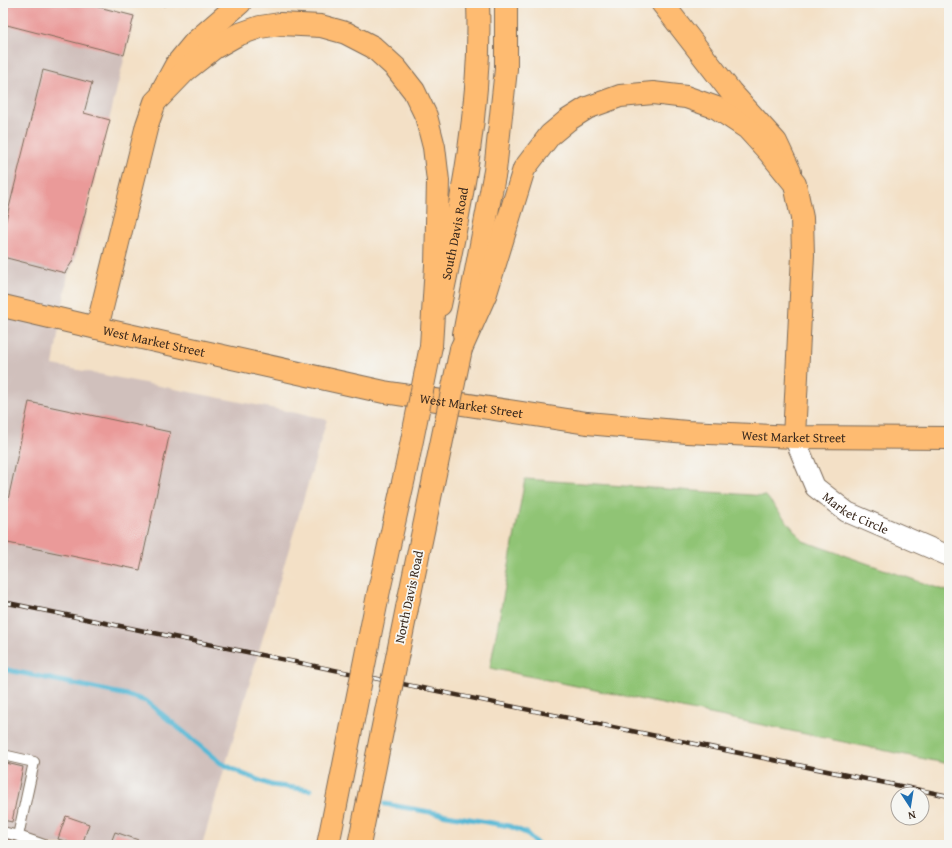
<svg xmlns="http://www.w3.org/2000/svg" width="952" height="848" font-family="'Gentium Book Plus',serif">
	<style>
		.industrial { fill: #d0c0bc }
		.green { fill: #90c475; stroke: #66774a }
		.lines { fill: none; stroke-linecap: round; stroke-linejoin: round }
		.stream { stroke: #56b8d5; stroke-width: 5 }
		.building { fill: #ea9a99 }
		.service-casing { stroke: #7b6a59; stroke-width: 12 }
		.minor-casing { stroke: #7b6a59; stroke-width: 22 }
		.primary-casing { stroke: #7b6a59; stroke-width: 24 }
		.trunk-casing { stroke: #7b6a59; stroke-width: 24 }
		.service { stroke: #fff; stroke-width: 10 }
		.minor { stroke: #fff; stroke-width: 20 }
		.primary { stroke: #febb71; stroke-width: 22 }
		.trunk { stroke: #febb71; stroke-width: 22 }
		.rail-casing { stroke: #3b2a1e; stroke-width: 4.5 }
		.rail { stroke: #f6f6f2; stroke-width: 3; stroke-dasharray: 9; stroke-linecap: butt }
		.trunk-bridge-casing { stroke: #7b6a59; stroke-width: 24; stroke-linecap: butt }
		.trunk-bridge { stroke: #febb71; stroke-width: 22 }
		.labels { text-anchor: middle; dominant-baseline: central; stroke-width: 3.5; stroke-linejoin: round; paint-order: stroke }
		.street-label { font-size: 13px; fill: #3b2a1e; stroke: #f6f6f2 }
	</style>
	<rect width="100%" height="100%" fill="#f6f6f2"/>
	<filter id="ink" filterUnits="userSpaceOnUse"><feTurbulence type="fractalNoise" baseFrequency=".025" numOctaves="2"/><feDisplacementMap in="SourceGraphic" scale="8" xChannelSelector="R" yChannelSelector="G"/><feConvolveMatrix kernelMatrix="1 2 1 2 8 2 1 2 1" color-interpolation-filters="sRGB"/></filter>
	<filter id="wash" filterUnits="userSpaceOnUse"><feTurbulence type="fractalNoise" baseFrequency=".012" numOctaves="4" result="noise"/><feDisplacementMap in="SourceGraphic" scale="16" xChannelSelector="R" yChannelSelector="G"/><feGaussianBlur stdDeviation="0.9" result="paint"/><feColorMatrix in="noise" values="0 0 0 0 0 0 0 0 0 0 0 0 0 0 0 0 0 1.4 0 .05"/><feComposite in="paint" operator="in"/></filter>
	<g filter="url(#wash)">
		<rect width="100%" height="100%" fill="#f3e0c6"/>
		<path class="industrial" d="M3,3H89L135,15L74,262L68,274L53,365L327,419L202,845H3Z"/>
		<path class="green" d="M525,479L766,496L803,541L949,592V764L490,668Z"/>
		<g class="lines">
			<path class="stream" d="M3,669L127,695L146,701L221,763L243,774L271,785L310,790
				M385,804L509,826L526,833L538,845"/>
		</g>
		<g id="blocks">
			<path class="building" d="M3,3H83L134,16L124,55L3,24Z
				M116,3H126V6Z
				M162,3H174V4L163,6Z
				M43,70L92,83L84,113L110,120L72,262L65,273L3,257V232Z
				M29,402L170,432L140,570L3,542V523Z
				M6,763L23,767L12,822L3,820V780Z
				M66,816L89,824L82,845H77L58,839Z
				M115,832L153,845H110Z
				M3,839L18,842V845H3Z"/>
		</g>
	</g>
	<g filter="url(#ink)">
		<use href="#blocks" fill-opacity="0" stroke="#7b6a59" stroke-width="1"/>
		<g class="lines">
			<g class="service-casing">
				<path id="service" d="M3,755L34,762L18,836L44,845
					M3,832L18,836"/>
			</g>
			<g class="minor-casing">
				<g id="minor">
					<path id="s1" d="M794,437L815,487L847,512L949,556"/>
				</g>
			</g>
			<g class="primary-casing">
				<g id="primary">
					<path d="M662,3L731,92L776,142L790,172"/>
					<path d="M163,89L176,65L195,42L240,3"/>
					<path id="s2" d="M440,305C461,205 482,105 478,3"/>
					<path d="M3,306L97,328"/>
					<path d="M464,334L495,171L506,69V3"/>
				</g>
			</g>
			<g class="trunk-casing">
				<g id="trunk">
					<path id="s3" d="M431,346L436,265L438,181L434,147L426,116L414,91L396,68L373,47L346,33L321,26L280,24L260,27L237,35L214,48L186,70L155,102L147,125L97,328L384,392L587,423L687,432L794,437L949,438"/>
					<path d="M461,349L486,293L524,169L550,135L568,120L587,108L620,96L653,93L686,97L717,108L747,128L769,152L795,184L802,218L803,255L794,437"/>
					<path d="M378,595L408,460"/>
					<path d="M407,608L436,469"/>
				</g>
			</g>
			<use href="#service" class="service"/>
			<use href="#minor" class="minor"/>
			<use href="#primary" class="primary"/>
			<use href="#trunk" class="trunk"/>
			<g class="rail-casing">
				<path id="rail" d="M3,602L949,796"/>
			</g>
			<use href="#rail" class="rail"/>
			<g class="trunk-bridge-casing">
				<path id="trunk-bridge" d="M408,460L431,346
					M436,469L461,349
					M328,845L378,595
					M359,845L407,608"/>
			</g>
			<use href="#trunk-bridge" class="trunk-bridge"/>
		</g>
	</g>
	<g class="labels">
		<g class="street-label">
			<text stroke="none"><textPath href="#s2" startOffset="73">South Davis Road</textPath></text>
			<text stroke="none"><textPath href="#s3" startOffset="860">West Market Street</textPath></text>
			<text stroke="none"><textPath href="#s3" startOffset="1184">West Market Street</textPath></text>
			<text stroke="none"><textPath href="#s3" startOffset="1508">West Market Street</textPath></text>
			<text stroke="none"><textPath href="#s1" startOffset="103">Market Circle</textPath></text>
			<text transform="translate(409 597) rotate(-78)">North Davis Road</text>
		</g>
	</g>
	<rect width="952" height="848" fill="none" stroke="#f6f6f2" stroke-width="16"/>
	<g transform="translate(910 806) rotate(168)"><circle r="19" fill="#f6f6f2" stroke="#aba49d"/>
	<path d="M0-3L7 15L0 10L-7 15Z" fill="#1f6fb2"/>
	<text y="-6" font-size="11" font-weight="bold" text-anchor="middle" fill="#3b2a1e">N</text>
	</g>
</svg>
